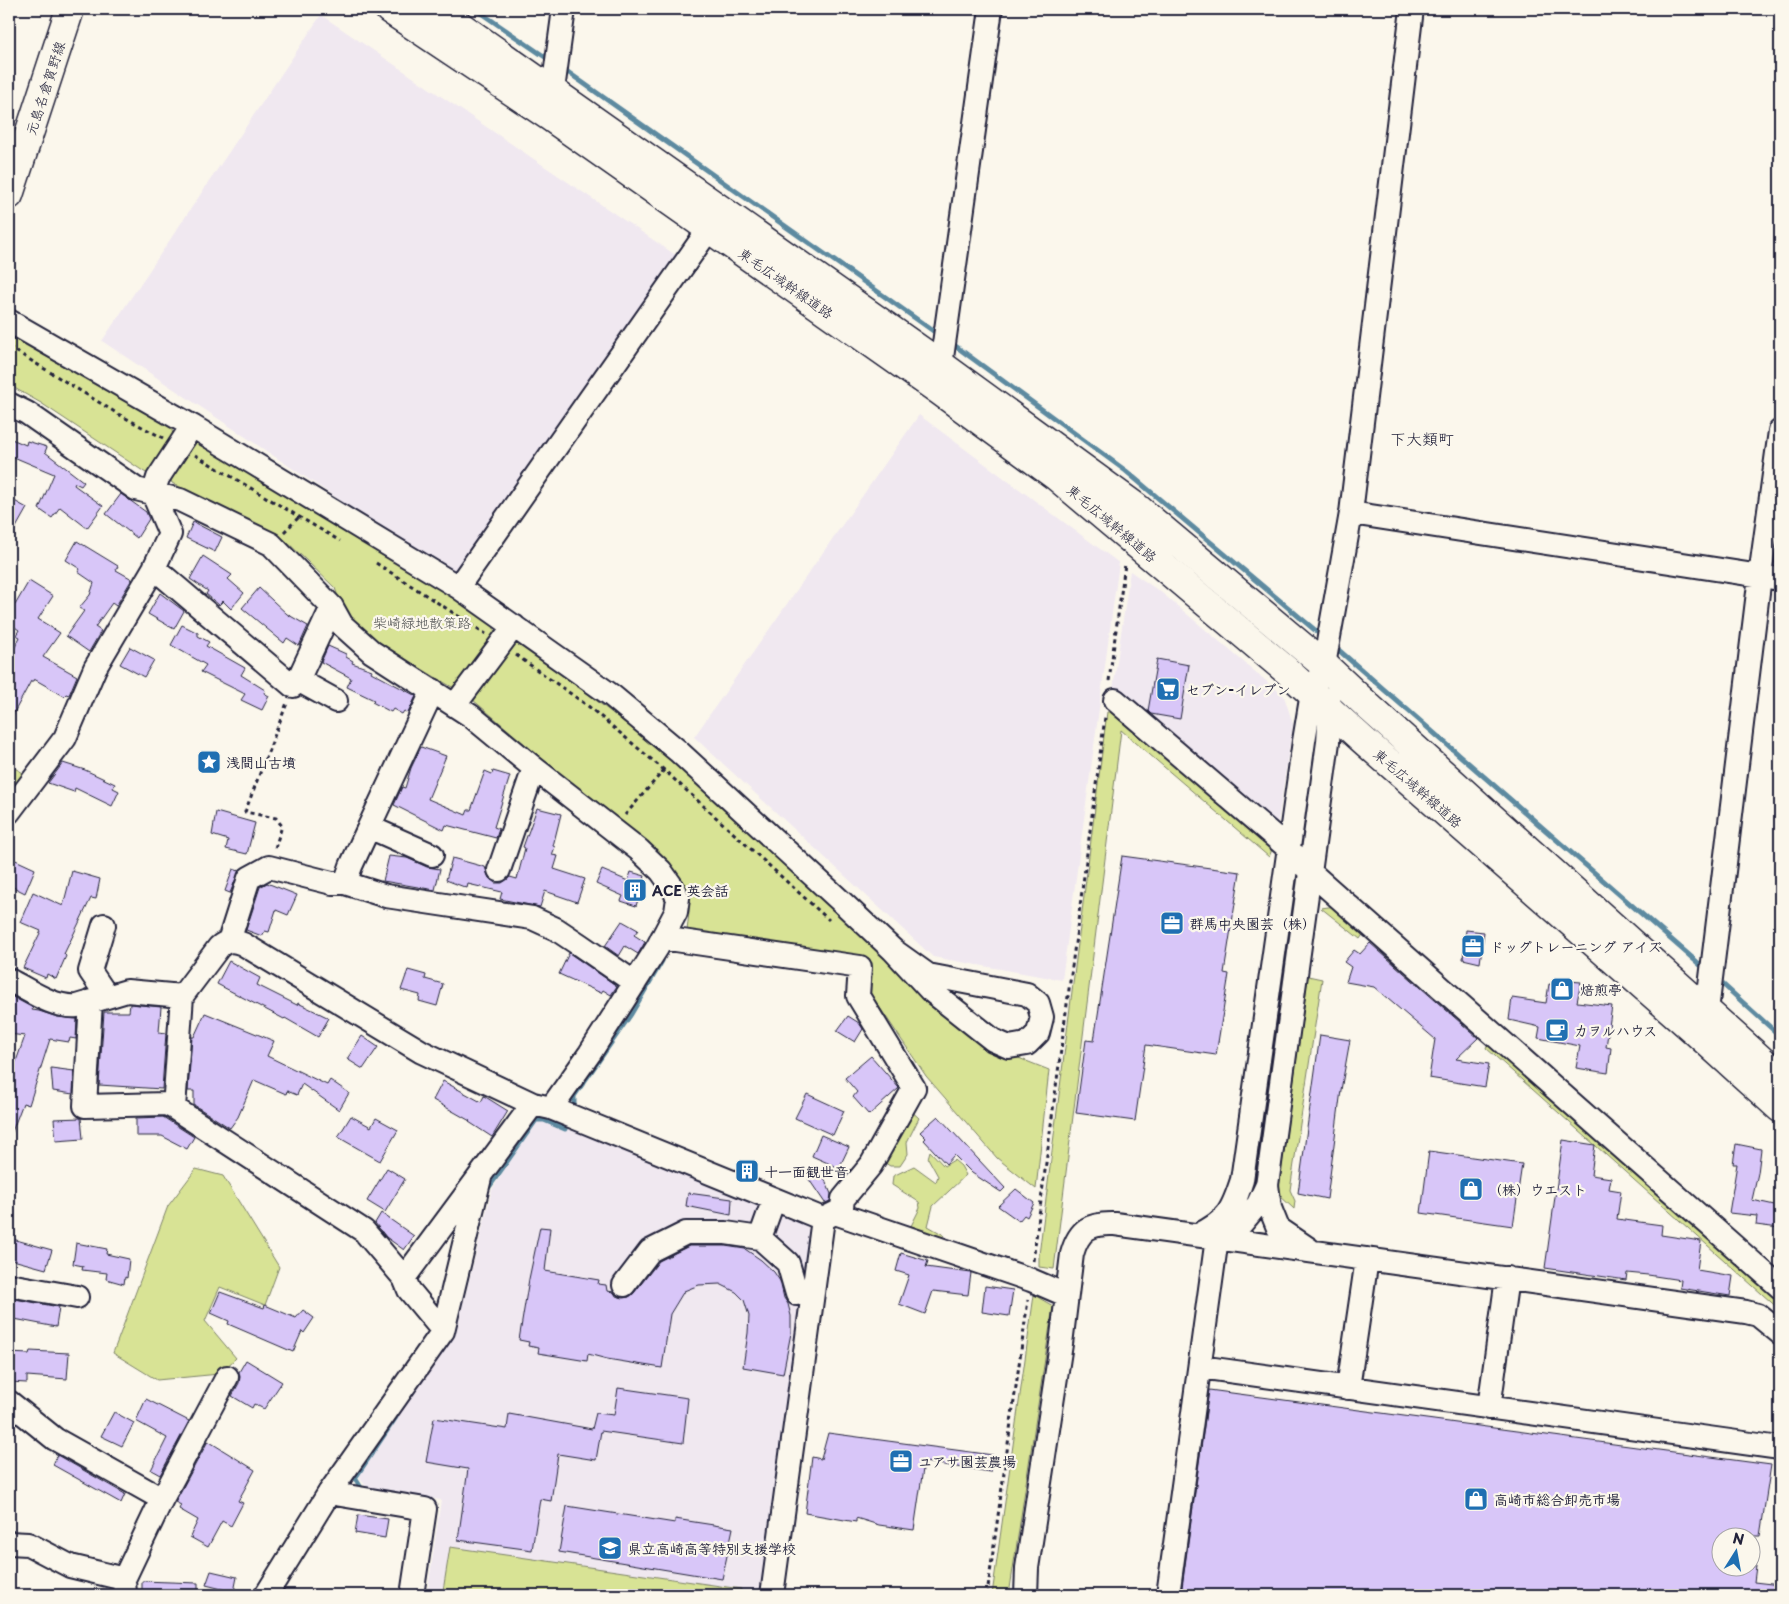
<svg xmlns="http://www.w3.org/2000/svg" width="1789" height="1604" font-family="'Playpen Sans','Klee One',sans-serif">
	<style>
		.built { fill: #f0e8f0 }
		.green { fill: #d8e395; stroke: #7d8268 }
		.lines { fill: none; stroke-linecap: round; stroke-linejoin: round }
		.stream { stroke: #5d8aa0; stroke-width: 5 }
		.building { fill: #d8c6f8; stroke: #22223b }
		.minor-casing { stroke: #22223b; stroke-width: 26 }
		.major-casing { stroke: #22223b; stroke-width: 31 }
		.highway-casing { stroke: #22223b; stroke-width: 31 }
		.path { stroke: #22223b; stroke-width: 3; stroke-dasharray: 4 4; stroke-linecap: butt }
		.minor { stroke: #fbf7ec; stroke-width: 22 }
		.major { stroke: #fbf7ec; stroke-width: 28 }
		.highway { stroke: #fbf7ec; stroke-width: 28 }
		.labels { text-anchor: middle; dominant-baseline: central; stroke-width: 4.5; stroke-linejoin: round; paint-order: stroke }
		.street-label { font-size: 14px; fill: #22223b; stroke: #fbf7ec }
		.park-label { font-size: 14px; fill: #505252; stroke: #fbf7ec }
		.poi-label { font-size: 14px; font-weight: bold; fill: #22223b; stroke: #fbf7ec; text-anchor: start }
		.quarter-label { font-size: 16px; fill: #22223b; stroke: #fbf7ec }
	</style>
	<rect width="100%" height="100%" fill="#fbf7ec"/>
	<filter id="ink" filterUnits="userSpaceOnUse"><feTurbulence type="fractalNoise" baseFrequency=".02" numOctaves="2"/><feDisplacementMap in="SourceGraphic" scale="10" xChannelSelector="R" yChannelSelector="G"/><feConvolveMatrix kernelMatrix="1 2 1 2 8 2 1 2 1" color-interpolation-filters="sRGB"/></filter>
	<g filter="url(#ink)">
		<path class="built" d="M321,15L677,256L453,576L102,341Z
			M919,415L1119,563L1062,980L933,957L694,737Z
			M1130,571L1162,593L1284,696L1293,724L1277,828L1113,689Z
			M535,1117H544L807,1226L813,1238L762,1595H427L441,1500L366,1487L358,1474L455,1335L492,1190Z"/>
		<path class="green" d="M9,336L171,426L173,435L156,470L146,473L41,403L9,385Z
			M200,443L446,589L493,624L495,634L458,687H452L379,644L342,608L335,588L284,539L172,483L170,478L187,445Z
			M523,643L681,767L991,1047L1049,1070L1036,1189L997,1158L926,1076L870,993L867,981L869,958L687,931L690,903L671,868L473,700L510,644Z
			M1113,711L1273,847L1269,857L1121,730L1054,1269L1039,1267V1255L1107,712Z
			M9,765L27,775L9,802Z
			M1336,906L1366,930L1360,939L1321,908Z
			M1308,976L1322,979L1290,1190L1295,1201L1294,1209L1278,1194Z
			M1489,1041L1780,1296V1310L1486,1048Z
			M910,1110L919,1118L907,1142L908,1154L900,1166H890L879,1159Z
			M930,1151L944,1166L954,1160L961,1166L966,1175L933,1206L928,1226L944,1235L941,1239L911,1226L920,1208L919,1202L892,1185L893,1176L914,1166L936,1182L938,1176L928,1158Z
			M196,1169L223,1176L279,1267L265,1305L220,1287L205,1321L236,1358L219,1374L157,1380L113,1353L168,1206Z
			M1034,1295L1053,1306L1009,1595H992Z
			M450,1547L741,1589L740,1595H473L443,1591Z"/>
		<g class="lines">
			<path class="stream" d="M475,9L551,61
				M562,68L939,335
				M950,342L1126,471L1322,636
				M1334,646L1705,969
				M1717,979L1780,1036
				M574,1106V1096L631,1014L662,961
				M487,1190L536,1120H544L565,1129
				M363,1491L355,1478L396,1417"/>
		</g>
		<path class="building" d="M9,438L26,445L27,441L47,447L45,452L84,482L81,486L75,483L74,485L103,506L87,528L60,507L52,518L39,509L54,474L9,455Z
			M121,494L146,512L149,519L137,538L106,514Z
			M9,498L27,508L9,540Z
			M193,522L222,537L215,552L186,538Z
			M77,541L118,566L116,570L132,579L116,606L112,603L95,627L101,631L89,652L66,636L84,611L79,608L90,595L94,583L78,572L80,569L66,560Z
			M203,556L232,575L228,579L244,593L231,609L223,601L219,605L206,594L208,591L190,579Z
			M29,581L53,596L38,619L60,633L43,657L77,676L69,695L66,694L64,696L34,679L33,681H31L9,722V659L20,637L16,635L19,630L9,623V601L15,605Z
			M259,588L287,614L308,626L299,646L287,638L284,643L242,608Z
			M160,593L184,611L174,629L148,614Z
			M182,625L198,633V636L209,642L206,646L245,668L241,675L265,690L264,693L269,696L262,710L241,700L245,694L201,672L206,665L171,645Z
			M328,646L346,654V657L353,661L352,663L372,670L371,672L416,696L408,713L404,711L402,714L393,709L391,712L372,702L374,700L347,687L351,678L321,662Z
			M130,647L154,660L144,677L120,664Z
			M1157,659L1189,665L1180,719L1151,714L1148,711Z
			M421,747L446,756L428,799L466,815L468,810H471L485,771L492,774L493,771L510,776L494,827L499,829L496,838L446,825L444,830L394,805L402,787L405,788L411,768Z
			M63,763L85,770L115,784L113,788L119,791L112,806L75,788L74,792L48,783Z
			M537,808L561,814L553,846L555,847L552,855L558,856L554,869L585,879L577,902L545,891L540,907L500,899L502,892L468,884L467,888L446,880L452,858L485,867L489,878L495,883H502L510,877L517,879L525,848L523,847Z
			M216,812L255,823L247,854L226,849L228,840L212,835Z
			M389,856L407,858L427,867L440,869L435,890L383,881Z
			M1122,856L1240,872L1224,973L1229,974L1216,1055L1146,1045L1135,1121L1076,1113L1086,1040L1094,1041Z
			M9,857L35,869L25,893L9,885Z
			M233,869L239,871L230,893L225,891Z
			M602,870L628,881L631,872L645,876L636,906L621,901L623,896L596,884Z
			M72,871L100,879L96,899L91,898L64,954L66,956L56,979L47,974L46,978L23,968L41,931L20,922L33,892L63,906Z
			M267,883L297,895L288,915L276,910L269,932L265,931L262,936L246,930L260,887Z
			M622,921L638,930L634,935L645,942L638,954L625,946L619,956L605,946Z
			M1466,930L1484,932L1480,963L1463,959Z
			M1370,943L1478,1038L1456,1059L1489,1064L1485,1087L1429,1078L1435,1039L1374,987L1346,982L1351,967L1344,962L1354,950L1360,954Z
			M569,953L617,986L611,995L603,990L601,993L559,974Z
			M229,961L260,978L257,985L297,1005L298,1003L329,1018L318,1037L285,1018L284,1019L217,984Z
			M408,970L426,975L425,979L443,984L437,1006L419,1001L420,995L401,990Z
			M1555,980L1581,982L1577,1002L1612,1006L1606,1047L1611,1048L1608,1073L1576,1068L1580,1046L1538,1038L1540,1027L1509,1020L1512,998L1546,1003L1549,984L1554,985Z
			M9,995L33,1008L32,1010L39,1011L57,1017L77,1019L76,1039L70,1038L69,1042L50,1039L29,1105L23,1103L10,1137L9,1081L25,1036L9,1034Z
			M130,1004L161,1007L159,1032L166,1033L162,1089L99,1085L104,1012H129Z
			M205,1013L274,1041L267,1056L327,1085L330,1080L349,1093L339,1110L302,1084L297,1095L287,1091L286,1094L254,1080L238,1117L230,1128L194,1105V1091H188L192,1037H194Z
			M848,1016L859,1023L863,1029L855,1042L837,1031Z
			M1320,1035L1350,1040L1341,1090L1327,1199L1298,1193Z
			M362,1036L378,1047L363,1069L347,1059Z
			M871,1056L899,1088L869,1115L853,1097L857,1092L845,1078Z
			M51,1068L74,1071L73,1094L53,1091Z
			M443,1081L481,1102L484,1096L508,1111L492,1137L469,1122L470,1121L433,1100Z
			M807,1094L844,1111L833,1135L795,1118Z
			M351,1116L371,1127L376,1118L398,1130L380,1161L338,1137Z
			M938,1116L1005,1188L1001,1192L972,1173L954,1155L946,1164L924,1140L926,1138L920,1132Z
			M163,1117L194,1137L187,1149L162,1136H136V1118Z
			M81,1118L83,1139L56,1141L54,1119Z
			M821,1135L849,1147L839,1168L812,1156Z
			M1563,1140L1595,1145L1591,1175L1611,1178L1609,1189L1621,1191L1617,1219L1662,1225L1661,1235L1701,1241L1697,1270L1733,1276L1730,1296L1680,1288L1681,1280L1648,1275L1627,1273L1626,1280L1545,1268Z
			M1736,1144L1761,1149L1758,1173L1752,1200L1779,1206L1778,1211L1780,1212L1779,1228L1756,1225L1757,1216L1729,1213L1737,1164H1733Z
			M1429,1151L1522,1164L1513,1226L1421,1213Z
			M387,1168L405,1179L385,1212L367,1201Z
			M821,1170L831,1194L830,1201L825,1203L808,1178Z
			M1016,1189L1034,1203L1027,1217L1024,1215L1019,1221L998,1206Z
			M688,1193L732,1199L731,1215L686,1206Z
			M381,1213L414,1236L404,1250L386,1237L375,1223Z
			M540,1227L550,1228L545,1271L599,1280L598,1284L606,1285L607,1291L614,1292L616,1296L623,1298L629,1297L634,1293L659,1261L689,1246H725L745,1249L761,1260L774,1272L780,1281L784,1298L788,1304L791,1316V1333L783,1374L743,1367L748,1333L749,1316L744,1300L736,1292L720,1284L699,1285L684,1291L670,1314L662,1368L607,1359L588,1354L587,1361L538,1353L539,1348L528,1346L529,1342L519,1340L529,1279Z
			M9,1238L52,1250L46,1269L9,1259Z
			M76,1243L107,1249L106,1254L129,1259L127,1278L125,1277L124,1284L106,1279L107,1273L82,1270L83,1266L73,1264Z
			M901,1253L928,1261L926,1267L971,1273L968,1295L933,1291L925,1314L899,1304L909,1275L896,1271Z
			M985,1286L1013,1290L1009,1316L982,1312Z
			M220,1292L264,1308L265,1305L296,1318L303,1310L314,1318L304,1333L302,1331L293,1352L228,1324L229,1321L211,1313Z
			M9,1298L59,1307L56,1327L9,1318Z
			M30,1351L69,1353L67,1379L27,1376V1383L9,1382V1353L29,1354Z
			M246,1360L282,1382L264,1409L254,1404L252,1408L232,1396L239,1383L240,1377L239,1372Z
			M618,1388L688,1398L683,1443L601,1431L596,1460L558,1454L551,1501L540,1499L532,1550L458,1540L468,1469L426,1462L434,1418L507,1429L509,1414L592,1429L596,1413L614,1415Z
			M1209,1390L1771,1465L1760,1536H1722V1566H1756L1754,1582L1780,1585V1595H1181Z
			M146,1399L189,1421L160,1475L151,1470L167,1438L136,1421Z
			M114,1412L134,1423L122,1446L101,1436Z
			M828,1433L993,1455L991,1472L924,1462L914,1530L879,1525L856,1518V1522L805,1513L812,1457L821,1459Z
			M208,1441L255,1470L238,1501L243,1503L231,1526L222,1521L208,1547L190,1537L198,1520L179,1509L181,1505L175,1502Z
			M57,1455L125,1494L121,1503L53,1465Z
			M567,1506L675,1523V1519L733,1528L722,1579L559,1552Z
			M358,1515L388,1519L385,1538L355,1533Z
			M211,1571L237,1577L234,1592L206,1585Z
			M142,1581L198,1583V1595H142Z"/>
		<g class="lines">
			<g class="minor-casing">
				<path id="minor" d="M553,90L564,9
					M9,321L192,426L458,587L611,695L678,751L845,905L893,950L930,990L993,1040L1009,1047L1027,1044L1038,1033L1042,1017L1038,1003L1027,994L928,975L893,950
					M941,365L991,9
					M9,404L27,413L136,489L180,500L271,544L332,607L342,625L372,652L471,716L534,768L639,850L661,871L671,885L678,898L676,912L657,948L590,1053L551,1108
					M1351,513L1780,579
					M154,568L293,686
					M458,587L709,229
					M332,607L298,680L336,701
					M1115,700L1289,849L1310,872L1780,1287
					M455,705L514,626
					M9,812L65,738L95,668L154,568L170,534L153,494L158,478L192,426
					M432,855L369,827L433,690
					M499,870L534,768
					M345,883L386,896L532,918L556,929L580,945L635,983
					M104,925L90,971L107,996
					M662,938L860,967L858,996L914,1088L871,1165L843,1199L841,1215
					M229,941L249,878L269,867L332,883H345L351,866L369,827
					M9,980C29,990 53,1008 77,1006L127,991L182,996L219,947C227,940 233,940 243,944L422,1052L533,1104L551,1108L823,1219L835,1213L1031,1280L1066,1295
					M91,1001L85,1106L166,1104L174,1108L364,1231L404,1278L409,1290L443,1331
					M1707,1011L1760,576L1780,431
					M174,1108L182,996
					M774,1199L760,1238L788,1263L797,1294
					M1198,1235C1228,1220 1232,1211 1242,1180L1304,741L1312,693L1324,665L1351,513L1412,9
					M1309,1249L1278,1228L1270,1208L1267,1185L1328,742L1330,709L1329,698
					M404,1278L533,1104
					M9,1285L77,1297
					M624,1285L650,1251L686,1233H726L760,1238
					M1200,1367L1780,1448
					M1348,1388L1367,1259
					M9,1402L55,1439L162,1499
					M1489,1408L1507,1278
					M329,1493L425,1509L412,1595
					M9,1543L28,1544L70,1566L124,1579L125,1595
					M124,1579L162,1499L227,1377
					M266,1595L329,1493L443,1331L480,1178
					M772,1595L823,1219
					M1026,1595L1027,1568L1061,1344L1072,1254C1079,1229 1090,1223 1115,1224L1746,1312L1758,1315L1780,1333
					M1168,1595L1217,1238L1242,1223L1258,1204L1267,1185"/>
			</g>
			<g class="major-casing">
				<path id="major" d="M9,195L70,9"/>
			</g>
			<g class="highway-casing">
				<path id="highway" d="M389,9L549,116L940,391L1057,477L1286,670L1363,740L1696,1032L1780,1108
					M436,9L941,365L1136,507L1324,665L1370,708L1780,1077"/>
			</g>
			<path class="path" d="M9,347L118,414L163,438
				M195,455L340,541
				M284,532L299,517
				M376,563L486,634
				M516,655L588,706L664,770L829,920
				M1109,681L1125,564
				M625,815L664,770
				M275,848L282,826L276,818L245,812L287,703
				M1033,1261L1105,717
				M987,1595L1028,1300"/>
			<use href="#minor" class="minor"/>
			<use href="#major" class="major"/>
			<use href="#highway" class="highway"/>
		</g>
	</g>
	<defs>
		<g id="supermarket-square" transform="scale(1.25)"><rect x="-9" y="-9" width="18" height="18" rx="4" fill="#1f6fb2" stroke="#fbf7ec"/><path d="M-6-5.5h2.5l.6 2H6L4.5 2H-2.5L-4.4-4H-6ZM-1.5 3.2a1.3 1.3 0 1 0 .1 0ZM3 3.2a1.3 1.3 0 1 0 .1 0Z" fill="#fff"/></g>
		<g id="sight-square" transform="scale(1.25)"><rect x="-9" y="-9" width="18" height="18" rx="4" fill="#1f6fb2" stroke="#fbf7ec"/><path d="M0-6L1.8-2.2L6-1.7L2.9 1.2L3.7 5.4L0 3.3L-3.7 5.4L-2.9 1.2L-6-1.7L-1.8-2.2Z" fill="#fff"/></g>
		<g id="building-square" transform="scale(1.25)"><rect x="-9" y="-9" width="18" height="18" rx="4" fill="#1f6fb2" stroke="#fbf7ec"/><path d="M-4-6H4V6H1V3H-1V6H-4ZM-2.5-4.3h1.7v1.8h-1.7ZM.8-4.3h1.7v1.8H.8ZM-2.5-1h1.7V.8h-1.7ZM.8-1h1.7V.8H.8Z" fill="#fff"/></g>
		<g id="office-square" transform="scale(1.25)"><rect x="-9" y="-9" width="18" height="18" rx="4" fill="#1f6fb2" stroke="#fbf7ec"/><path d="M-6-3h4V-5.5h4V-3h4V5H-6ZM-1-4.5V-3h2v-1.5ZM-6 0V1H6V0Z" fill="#fff"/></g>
		<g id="shop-square" transform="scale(1.25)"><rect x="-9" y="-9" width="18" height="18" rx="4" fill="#1f6fb2" stroke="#fbf7ec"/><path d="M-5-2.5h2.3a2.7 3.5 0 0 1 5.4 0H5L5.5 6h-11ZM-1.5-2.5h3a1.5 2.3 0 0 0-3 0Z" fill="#fff"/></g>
		<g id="cafe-square" transform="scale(1.25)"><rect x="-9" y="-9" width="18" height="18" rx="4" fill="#1f6fb2" stroke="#fbf7ec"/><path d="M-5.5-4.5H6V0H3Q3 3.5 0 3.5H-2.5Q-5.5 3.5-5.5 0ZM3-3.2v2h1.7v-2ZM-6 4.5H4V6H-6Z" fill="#fff"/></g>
		<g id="school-square" transform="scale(1.25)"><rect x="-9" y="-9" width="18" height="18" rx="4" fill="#1f6fb2" stroke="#fbf7ec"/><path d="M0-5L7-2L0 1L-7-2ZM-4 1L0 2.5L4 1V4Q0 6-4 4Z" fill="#fff"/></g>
	</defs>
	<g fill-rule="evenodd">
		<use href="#supermarket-square" x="1168" y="689"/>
		<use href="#sight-square" x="209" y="762"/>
		<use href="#building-square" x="635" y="890"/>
		<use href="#office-square" x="1172" y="923"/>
		<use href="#office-square" x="1473" y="946"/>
		<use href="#shop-square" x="1562" y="989"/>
		<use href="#cafe-square" x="1557" y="1030"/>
		<use href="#building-square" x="747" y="1171"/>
		<use href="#shop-square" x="1471" y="1189"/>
		<use href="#office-square" x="901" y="1461"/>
		<use href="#shop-square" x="1476" y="1499"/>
		<use href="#school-square" x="610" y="1548"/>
	</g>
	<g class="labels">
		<g class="street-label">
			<text transform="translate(45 88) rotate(-72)">元島名倉賀野線</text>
			<text transform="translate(786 283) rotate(35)">東毛広域幹線道路</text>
			<text transform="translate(1112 523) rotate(40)">東毛広域幹線道路</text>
			<text transform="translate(1418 788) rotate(41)">東毛広域幹線道路</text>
		</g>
		<g class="park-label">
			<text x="422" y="622">柴崎緑地散策路</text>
		</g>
		<g class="poi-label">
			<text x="1186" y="689">セブン-イレブン</text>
			<text x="226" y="762">浅間山古墳</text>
			<text x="652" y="890">ACE 英会話</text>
			<text x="1190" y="923">群馬中央園芸（株）</text>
			<text x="1490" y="946">ドッグトレーニング アイズ</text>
			<text x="1580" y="989">焙煎亭</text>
			<text x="1574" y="1030">カヲルハウス</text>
			<text x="764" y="1171">十一面観世音</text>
			<text x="1488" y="1189">（株）ウエスト</text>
			<text x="918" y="1461">ユアサ園芸農場</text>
			<text x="1494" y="1499">高崎市総合卸売市場</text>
			<text x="628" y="1548">県立高崎高等特別支援学校</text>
		</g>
		<g class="quarter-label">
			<text x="1422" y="438">下大類町</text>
		</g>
	</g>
	<rect width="1789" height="1604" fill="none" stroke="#fbf7ec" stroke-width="30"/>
	<rect x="15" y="15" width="1759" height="1574" fill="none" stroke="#22223b" stroke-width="2" filter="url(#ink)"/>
	<g transform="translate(1736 1552) rotate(11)"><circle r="24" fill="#fbf7ec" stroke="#a4a2a5"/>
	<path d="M0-4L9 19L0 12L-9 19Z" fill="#1f6fb2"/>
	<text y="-8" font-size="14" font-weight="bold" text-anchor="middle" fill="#22223b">N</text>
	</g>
</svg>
